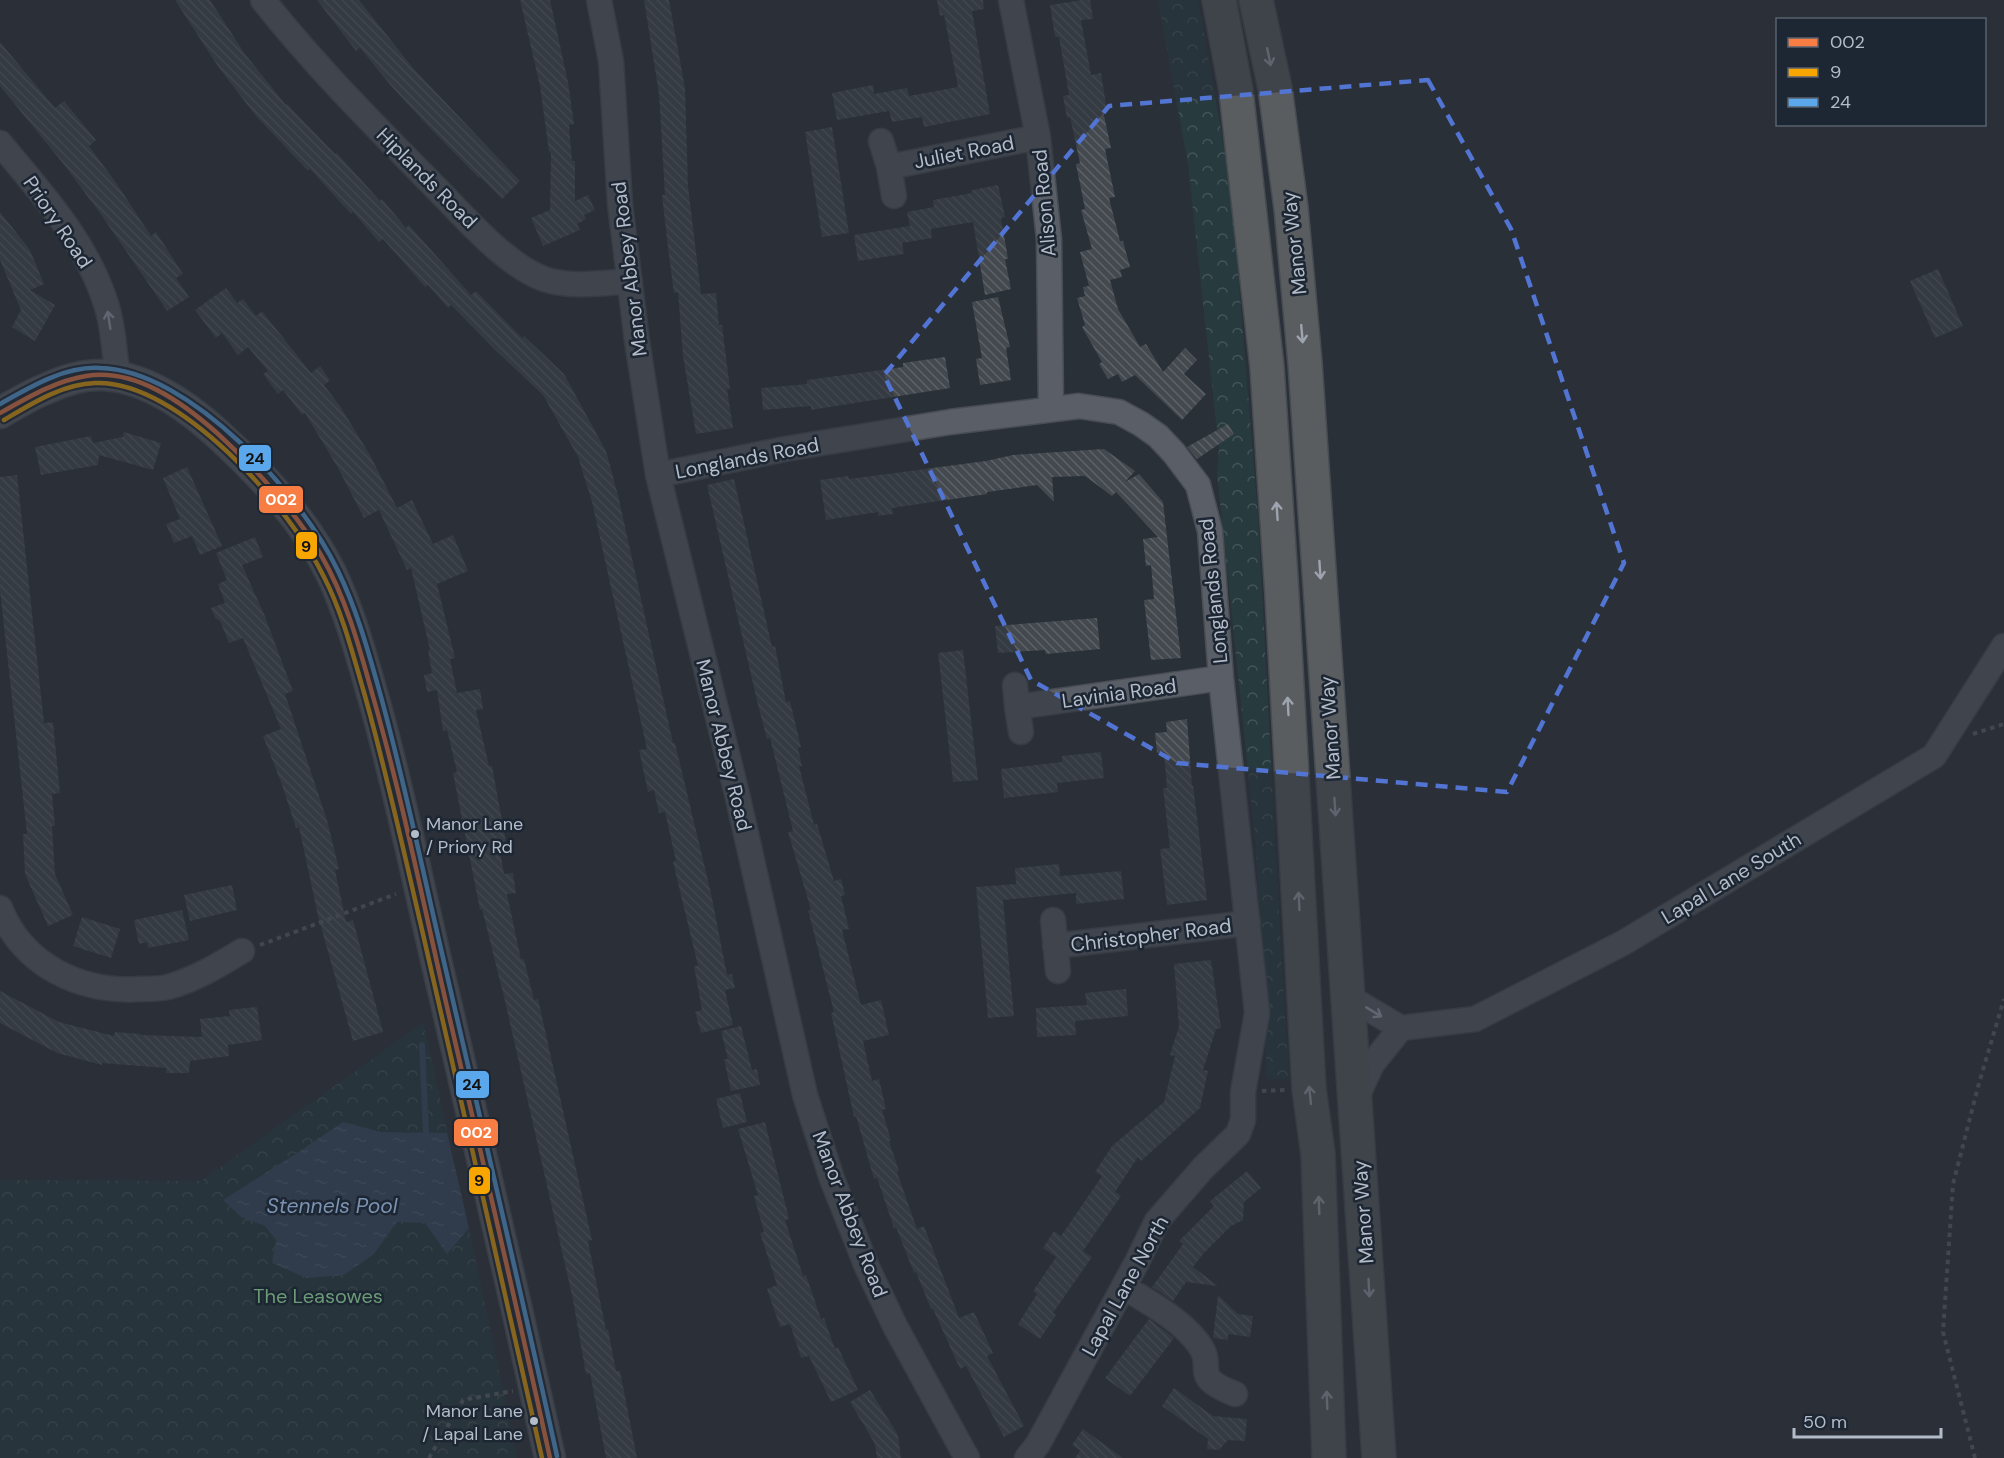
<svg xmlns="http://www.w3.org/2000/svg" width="2004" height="1458" font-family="'DM Sans',sans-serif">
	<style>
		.forest { fill: url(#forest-crowns) }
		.water { fill: url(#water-ripples) }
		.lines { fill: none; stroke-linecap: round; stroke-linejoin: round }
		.stream { stroke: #384963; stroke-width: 6 }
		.building { fill: url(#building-back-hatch) }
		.minor-casing { stroke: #484c53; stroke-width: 27 }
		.major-casing { stroke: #484c55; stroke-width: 33 }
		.highway-casing { stroke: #474c53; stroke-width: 36 }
		.path { stroke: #5d636a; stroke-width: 4; stroke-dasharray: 4.5 4.5; stroke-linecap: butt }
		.minor { stroke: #5a5e66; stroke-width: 24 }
		.major { stroke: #5c6168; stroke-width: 30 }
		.highway { stroke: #5a5d60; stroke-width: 33 }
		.bus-1-casing { stroke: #1d2633; stroke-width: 9 }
		.bus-2-casing { stroke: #1d2633; stroke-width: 9 }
		.bus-3-casing { stroke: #1d2633; stroke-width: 9 }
		.bus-1 { stroke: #f77d43; stroke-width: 4.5 }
		.bus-2 { stroke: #f7a600; stroke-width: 4.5 }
		.bus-3 { stroke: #5aa8eb; stroke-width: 4.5 }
		.oneway { stroke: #9ea4af }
		.oneway2 { stroke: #a2a9b5 }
		.marked { fill: none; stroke: #5274d3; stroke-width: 4.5; stroke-dasharray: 12 8; stroke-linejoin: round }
		.bus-dot { fill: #b4bcc9; stroke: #1d2633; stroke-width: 2 }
		.labels { text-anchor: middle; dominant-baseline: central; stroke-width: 5; stroke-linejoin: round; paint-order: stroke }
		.bus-label { font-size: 18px; fill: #b4bcc9; stroke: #1d2633; text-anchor: start }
		.street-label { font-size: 20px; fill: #b4bcc9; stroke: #1d2633 }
		.park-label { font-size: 20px; fill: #6b9a76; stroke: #1d2633 }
		.water-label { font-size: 21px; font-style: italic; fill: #7c92b1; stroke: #1d2633 }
		.line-badge { stroke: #1d2633; stroke-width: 2 }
		.badge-label { font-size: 16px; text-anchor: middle; font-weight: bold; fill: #fff }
		.pale-badge-label { font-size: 16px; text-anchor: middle; font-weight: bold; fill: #111 }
	</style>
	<defs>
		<pattern id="forest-crowns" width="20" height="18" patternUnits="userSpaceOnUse" patternTransform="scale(1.5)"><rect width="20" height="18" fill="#273a3e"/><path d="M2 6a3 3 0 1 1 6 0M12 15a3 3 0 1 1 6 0" fill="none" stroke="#445559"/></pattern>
		<pattern id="water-ripples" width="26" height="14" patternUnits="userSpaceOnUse" patternTransform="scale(1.5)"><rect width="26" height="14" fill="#384963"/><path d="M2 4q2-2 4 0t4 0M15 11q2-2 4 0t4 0" fill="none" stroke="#526178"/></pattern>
		<pattern id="building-back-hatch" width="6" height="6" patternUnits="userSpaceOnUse" patternTransform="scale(1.5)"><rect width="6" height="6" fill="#444950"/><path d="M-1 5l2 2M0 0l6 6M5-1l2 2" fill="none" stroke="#5d6168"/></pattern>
	</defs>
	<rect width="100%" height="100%" fill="#2a3038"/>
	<path class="forest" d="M1158,0H1198L1231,186L1258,516L1281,952L1289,1079H1267L1256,847L1217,473L1219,449L1188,164Z
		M423,1023L469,1228L517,1458H0V1180L201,1181Z"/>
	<path class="water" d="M343,1122L381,1132L447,1133L469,1228L447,1254L425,1223L397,1222L374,1254L344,1275L307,1278L272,1263L276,1240L265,1226L241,1217L223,1200L294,1155Z"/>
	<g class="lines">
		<path class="stream" d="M422,1045L426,1132"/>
	</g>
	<path class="building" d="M175,0H210L245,54L286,105L287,104L335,154L337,153L380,201L382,199L406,228L409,225L471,295L476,291L522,338L524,336L564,374L606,451L618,495L673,743H675L711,893L727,975L732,974L735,988L725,990L733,1025L701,1033L695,1012L702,1010L694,966H698L673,862L676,861L665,812L659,813L654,790L648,792L639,750L647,749L592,502L578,457L543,395L495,350L451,305L448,308L428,285L425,287L383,239L379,242L353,212L351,214L310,169L308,171L256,116L219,68Z
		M317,0H359L413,68L520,181L502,199L480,177L479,178L426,124L392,87L360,48L356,51Z
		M520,0H550L568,82L574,124L569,125L572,161H575V201L588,195L595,210L584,215L586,219L577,224L580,230L543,246L531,218L550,210L551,155L550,151L549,152L540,86Z
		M644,0H669L685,88L688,186L701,294L716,293L719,325H722L730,389H727L733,428L696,434L683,356L678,292L674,293L668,248L662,195H665L659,94Z
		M937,0H983L984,9L972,11L990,114L924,127L922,117L892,122L889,111L837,120L832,93L873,85L874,94L907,88L909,96L958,87L944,15L940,16Z
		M1082,0H1090L1093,19L1081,20L1091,75L1101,73L1107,111H1103L1111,148L1105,149L1115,197L1109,198L1120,241H1123L1130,267L1120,270L1122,277L1110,280L1118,309L1140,347L1146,344L1163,372L1185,348L1197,360L1184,374L1206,394L1182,420L1135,375L1122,382L1118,374L1108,379L1099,364L1102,362L1082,327L1085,325L1077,298L1085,296L1083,287L1089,286L1080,252L1092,249L1081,210L1085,209L1076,164L1080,163L1070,117L1067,118L1063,96L1069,95L1059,37H1055L1050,5Z
		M0,42L55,108L64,101L96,140L89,146L117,184L151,236L156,232L183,274L176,278L189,297L167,311L102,216L65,166L0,86Z
		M832,127L849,233L822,237L805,132Z
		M998,185L1005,217L1001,218L1008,259H1005L1011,289L985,295L973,222L931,229L932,238L902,243L904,254L858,261L854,235L910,226L907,212L934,207L933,200L972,193V190Z
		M0,212L30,250L44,284L30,290L55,305L35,341L12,327L21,310L0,260Z
		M1938,269L1963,326L1935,338L1910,281Z
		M226,288L237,303L243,299L256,316L262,311L311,373L320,366L330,380L324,385L340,406L370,455L397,508L412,500L433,544L453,535L468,571L437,584L455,658L450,659L457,693L480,689L483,709L476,710L489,766H492L506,843L499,845L504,874L513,873L516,893L507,894L521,959H524L534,1000L538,999L592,1240L588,1241L606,1330L608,1329L616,1371H620L637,1458H606L590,1373L586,1374L573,1300L505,1001L482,909L480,910L453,773L457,772L447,730L443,731L437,690L427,692L424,675L432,673L428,650H430L411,568L407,570L379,510L364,518L338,468L305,413L302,415L283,390L278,394L263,374L268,371L248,347L238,355L222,333L216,338L195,310Z
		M998,297L1010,347L1006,348L1011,380L980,385L976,359L982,358L972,302Z
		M945,357L950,388L811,410V406L763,410L761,388L807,384V380L903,367V363Z
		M1228,424L1234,434L1197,459L1187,447Z
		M124,432L161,443L153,470L99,455L98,465L41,475L35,447L91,436L93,443L123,437Z
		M1104,449L1135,471L1125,482L1139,474L1163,502L1181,658L1151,660L1144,600L1154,599L1151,565L1146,566L1143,539L1158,537L1116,492L1112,496L1085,476L1052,477L1054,502L1037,485L987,492V494L892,508L893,514L878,516V512L826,520L820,480L848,476L849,479L986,461L1013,455Z
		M187,467L222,546L200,555L192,536L174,543L166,524L180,519L163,478Z
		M17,475L44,723L53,722L60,793L52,794L55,826H52L55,874L73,915L48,926L25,874L23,834H27L0,590V477Z
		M734,479L772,647L775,646L786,702L790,701L801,747L798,748L802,766H799L814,825L817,824L834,881L841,879L845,895L841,896L849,929L842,930L861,1005L881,1000L889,1035L863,1041L872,1081L879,1079L886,1109L882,1110L891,1140L889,1141L899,1171L897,1172L917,1229L924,1226L959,1318L974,1312L993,1353L987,1356L1024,1426L1004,1437L966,1366L960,1369L933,1309H931L916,1272L914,1273L896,1227L894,1228L877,1178L874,1179L856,1116L854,1117L831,1013L834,1012L808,910H811L788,832L793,831L770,738L767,739L758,705L707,485Z
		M255,537L263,557L242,565L264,614L293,691L285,694L327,820L339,869L335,870L346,922L353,920L383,1032L353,1041L318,916L299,827L296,828L282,785L263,736L281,729L243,638L229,643L220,621L215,618L211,608L225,603L218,584L227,580L216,553Z
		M1097,618L1100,649L1046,654L1045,650L998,653L995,626Z
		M963,650L978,780L953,782L938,653Z
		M1187,719L1192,786L1193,785L1207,900L1167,905L1160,849L1170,848L1163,788H1167L1164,752L1157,753L1155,733L1167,732L1166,722Z
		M1101,752L1104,778L1057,783L1058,792L1004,798L1001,769L1062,762V756Z
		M1059,864L1060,876L1121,871L1124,899L1076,904V893L1003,900L1014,1016L988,1018L976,887L1016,884L1015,868Z
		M232,885L237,910L190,921L184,895Z
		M182,910L189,940L148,948L147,942L139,944L134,920Z
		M82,917L120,929L111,958L73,946Z
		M1211,960L1221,1028L1216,1029L1203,1070L1208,1071L1200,1108L1141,1161L1138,1157L1115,1192L1121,1196L1083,1251L1092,1257L1053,1313L1056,1315L1040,1339L1018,1324L1037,1294L1033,1291L1056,1257L1043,1248L1054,1231L1061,1236L1102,1176L1095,1172L1112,1146L1164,1102L1175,1056L1170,1055L1179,1026L1174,964Z
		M1126,989L1128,1016L1075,1021L1076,1035L1037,1037L1036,1008L1087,1005L1085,993Z
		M0,991L59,1022L114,1036L115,1032L141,1034V1035L202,1037L200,1019L230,1016L229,1010L257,1007L262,1040L228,1045L229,1056L190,1061L189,1073H166V1068L102,1063V1065L57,1053L0,1023Z
		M741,1026L752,1070L757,1069L760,1085L731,1091L724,1059H728L721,1031Z
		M740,1093L747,1122L723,1128L716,1099Z
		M765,1122L789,1219L785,1220L803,1276L806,1275L821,1319L824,1318L835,1349L838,1347L858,1390L831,1402L809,1356L801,1358L790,1324L780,1327L767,1289L777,1285L760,1233L764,1232L754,1196L758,1195L738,1129Z
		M1247,1171L1261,1188L1244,1202L1243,1220L1231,1226L1203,1254L1193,1267L1218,1286L1186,1282L1173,1301L1152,1287L1183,1244L1179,1241L1214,1206L1210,1201Z
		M1218,1295L1238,1314L1253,1316L1250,1337L1228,1334V1340L1213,1338Z
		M1149,1319L1174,1338L1130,1396L1105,1378Z
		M1174,1388L1213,1416L1247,1419L1245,1441L1228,1440L1219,1450L1207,1449L1208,1439L1162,1406Z
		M870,1390L898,1435L901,1458H877L875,1444L850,1402Z
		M1083,1429L1123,1458H1075L1080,1451L1072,1445Z"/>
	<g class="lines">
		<g class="minor-casing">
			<path id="minor" d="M263,0C316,67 374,125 433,185C464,216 504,264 544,279C570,288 604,283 630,281
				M599,0L611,61L620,204L637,341L658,475L737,794L805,1095L832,1179L867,1267L895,1326L967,1458
				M1011,0L1038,137L1049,239L1051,408
				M881,141L889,167L894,196
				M0,143C41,193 87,242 106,304C114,327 114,354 118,377
				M889,167L1038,137
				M658,475L785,449L950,422L1079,406L1119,412L1141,424L1158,436L1174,453L1198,485L1210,531L1221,678L1257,1013L1243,1092V1120L1238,1134L1203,1168L1157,1221L1137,1262L1038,1444L1027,1458
				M1015,685L1017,707
				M1021,732L1017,707L1221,678
				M0,908C23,966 81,993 141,989C149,989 160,989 168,987C194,980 219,965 242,951
				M1053,920L1058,971
				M1055,946L1248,923
				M1347,996L1401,1028L1475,1019L1623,943L1934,756L2004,646
				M1356,1099L1372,1064L1401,1028
				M1124,1287C1149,1303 1179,1318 1198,1343C1218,1369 1187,1375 1235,1394"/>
		</g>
		<g class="major-casing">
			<path id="major" d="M0,413C16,404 31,394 48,388C63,381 83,375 99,375C146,375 190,408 222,438C264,477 305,521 331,573C351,615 363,662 376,707C402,801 421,898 444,994C480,1148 516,1303 550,1458"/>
		</g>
		<g class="highway-casing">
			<path id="highway" d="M1219,0L1236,91L1267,367L1282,595L1309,1089L1318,1154L1329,1458
				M1256,0L1275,88L1291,208L1305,363L1379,1458"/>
		</g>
		<path class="path" d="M1973,734L2004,724
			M260,945L396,894
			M1262,1091L1285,1090
			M429,1458L463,1400L513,1391
			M1975,1458L1943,1332L1953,1184L1979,1083L2004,999"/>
		<use href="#minor" class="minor"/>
		<use href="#major" class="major"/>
		<use href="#highway" class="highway"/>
		<g class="bus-1-casing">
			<path id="bus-1" d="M0,413C27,398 55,381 86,376C135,368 182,402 217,433C256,469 294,509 321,555C346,598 359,646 372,693C402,797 423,902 447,1007C482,1157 517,1307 550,1458"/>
		</g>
		<g class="bus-2-casing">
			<path id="bus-2" d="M4,420C31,404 62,384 95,383C178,379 291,508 324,577C342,612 352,651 363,689C385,766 402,844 420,921C460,1100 503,1279 542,1458"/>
		</g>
		<g class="bus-3-casing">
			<path id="bus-3" d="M0,404C30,387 65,366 100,368C190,370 302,495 338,571C356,608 367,647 378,686C400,764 417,844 435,923C476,1101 518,1278 557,1456"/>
		</g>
		<use href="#bus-1" class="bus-1"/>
		<use href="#bus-2" class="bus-2"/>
		<use href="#bus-3" class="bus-3"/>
	</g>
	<defs><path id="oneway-shaft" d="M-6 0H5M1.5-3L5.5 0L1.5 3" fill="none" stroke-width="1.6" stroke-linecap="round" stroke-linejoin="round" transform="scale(1.5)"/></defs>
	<g class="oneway">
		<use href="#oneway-shaft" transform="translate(1269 57) rotate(78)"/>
		<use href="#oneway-shaft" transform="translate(1302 334) rotate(85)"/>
		<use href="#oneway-shaft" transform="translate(1277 511) rotate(-94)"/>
		<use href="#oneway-shaft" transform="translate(1320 570) rotate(86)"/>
		<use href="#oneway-shaft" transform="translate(1288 706) rotate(-93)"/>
		<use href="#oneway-shaft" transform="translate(1335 807) rotate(86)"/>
		<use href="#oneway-shaft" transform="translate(1299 901) rotate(-93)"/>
		<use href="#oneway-shaft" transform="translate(1310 1095) rotate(-96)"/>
		<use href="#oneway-shaft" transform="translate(1319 1205) rotate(-92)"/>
		<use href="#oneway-shaft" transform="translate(1369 1288) rotate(87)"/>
		<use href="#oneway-shaft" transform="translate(1327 1400) rotate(-92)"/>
	</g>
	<g class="oneway2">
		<use href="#oneway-shaft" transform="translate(109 320) rotate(-99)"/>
		<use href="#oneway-shaft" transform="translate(1374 1012) rotate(31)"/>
	</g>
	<path d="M0 0H2004V1458H0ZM1428,80L1511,229L1624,563L1507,792L1177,763L1031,680L884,375L1109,106Z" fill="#2a3038" fill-opacity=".55" fill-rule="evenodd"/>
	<path class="marked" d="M1428,80L1511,229L1624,563L1507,792L1177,763L1031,680L884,375L1109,106Z"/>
	<g class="bus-dot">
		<circle cx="415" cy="834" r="5"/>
		<circle cx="534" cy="1421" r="5"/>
	</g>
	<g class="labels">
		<g class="bus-label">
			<text x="426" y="824">Manor Lane<tspan x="426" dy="23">/ Priory Rd</tspan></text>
			<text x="523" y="1411" text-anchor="end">Manor Lane<tspan x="523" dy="23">/ Lapal Lane</tspan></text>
		</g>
		<g class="street-label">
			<text transform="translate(964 152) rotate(-11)">Juliet Road</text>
			<text transform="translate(427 178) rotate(45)">Hiplands Road</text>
			<text transform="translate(1044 203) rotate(-95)">Alison Road</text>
			<text transform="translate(58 222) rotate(56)">Priory Road</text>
			<text transform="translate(1294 243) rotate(-96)">Manor Way</text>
			<text transform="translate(629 269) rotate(-97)">Manor Abbey Road</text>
			<text transform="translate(747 458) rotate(-11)">Longlands Road</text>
			<text transform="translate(1213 591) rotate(-96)">Longlands Road</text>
			<text transform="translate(1119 693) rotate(-8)">Lavinia Road</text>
			<text transform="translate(1330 728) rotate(-94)">Manor Way</text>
			<text transform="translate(724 745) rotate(76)">Manor Abbey Road</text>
			<text transform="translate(1731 878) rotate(-31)">Lapal Lane South</text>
			<text transform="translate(1151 935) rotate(-7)">Christopher Road</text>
			<text transform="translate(1363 1212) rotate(-94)">Manor Way</text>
			<text transform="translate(850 1214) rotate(69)">Manor Abbey Road</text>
			<text transform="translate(1125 1286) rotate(-61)">Lapal Lane North</text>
		</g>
		<g class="park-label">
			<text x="318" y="1296">The Leasowes</text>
		</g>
		<g class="water-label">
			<text x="332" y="1206">Stennels Pool</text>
		</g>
	</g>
	<g class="line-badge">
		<rect x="238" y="444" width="34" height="28" rx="6" fill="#5aa8eb"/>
		<rect x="258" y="485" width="46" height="29" rx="6" fill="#f77d43"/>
		<rect x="295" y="531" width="23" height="29" rx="6" fill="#f7a600"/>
		<rect x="455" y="1070" width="35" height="29" rx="6" fill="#5aa8eb"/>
		<rect x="453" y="1118" width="46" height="29" rx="6" fill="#f77d43"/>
		<rect x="468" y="1166" width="23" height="29" rx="6" fill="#f7a600"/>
	</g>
	<g class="badge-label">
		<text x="281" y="505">002</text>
		<text x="476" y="1138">002</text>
	</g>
	<g class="pale-badge-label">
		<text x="255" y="464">24</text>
		<text x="306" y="552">9</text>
		<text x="472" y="1090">24</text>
		<text x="479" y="1186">9</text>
	</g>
	<rect x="1776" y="18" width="210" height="108" fill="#1d2633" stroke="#59626f" stroke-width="1.5"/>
	<rect x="1788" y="38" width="30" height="9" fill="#f77d43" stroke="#59626f" stroke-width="1.5"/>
	<text x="1830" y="48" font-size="18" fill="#b4bcc9">002</text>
	<rect x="1788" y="68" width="30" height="9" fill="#f7a600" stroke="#59626f" stroke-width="1.5"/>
	<text x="1830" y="78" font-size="18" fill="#b4bcc9">9</text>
	<rect x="1788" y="98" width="30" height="9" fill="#5aa8eb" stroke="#59626f" stroke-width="1.5"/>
	<text x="1830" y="108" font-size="18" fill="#b4bcc9">24</text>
	<path d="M1794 1428v9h147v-9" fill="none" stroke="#b4bcc9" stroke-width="3"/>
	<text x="1803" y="1428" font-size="18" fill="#b4bcc9" stroke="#1d2633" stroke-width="4.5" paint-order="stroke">50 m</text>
</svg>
